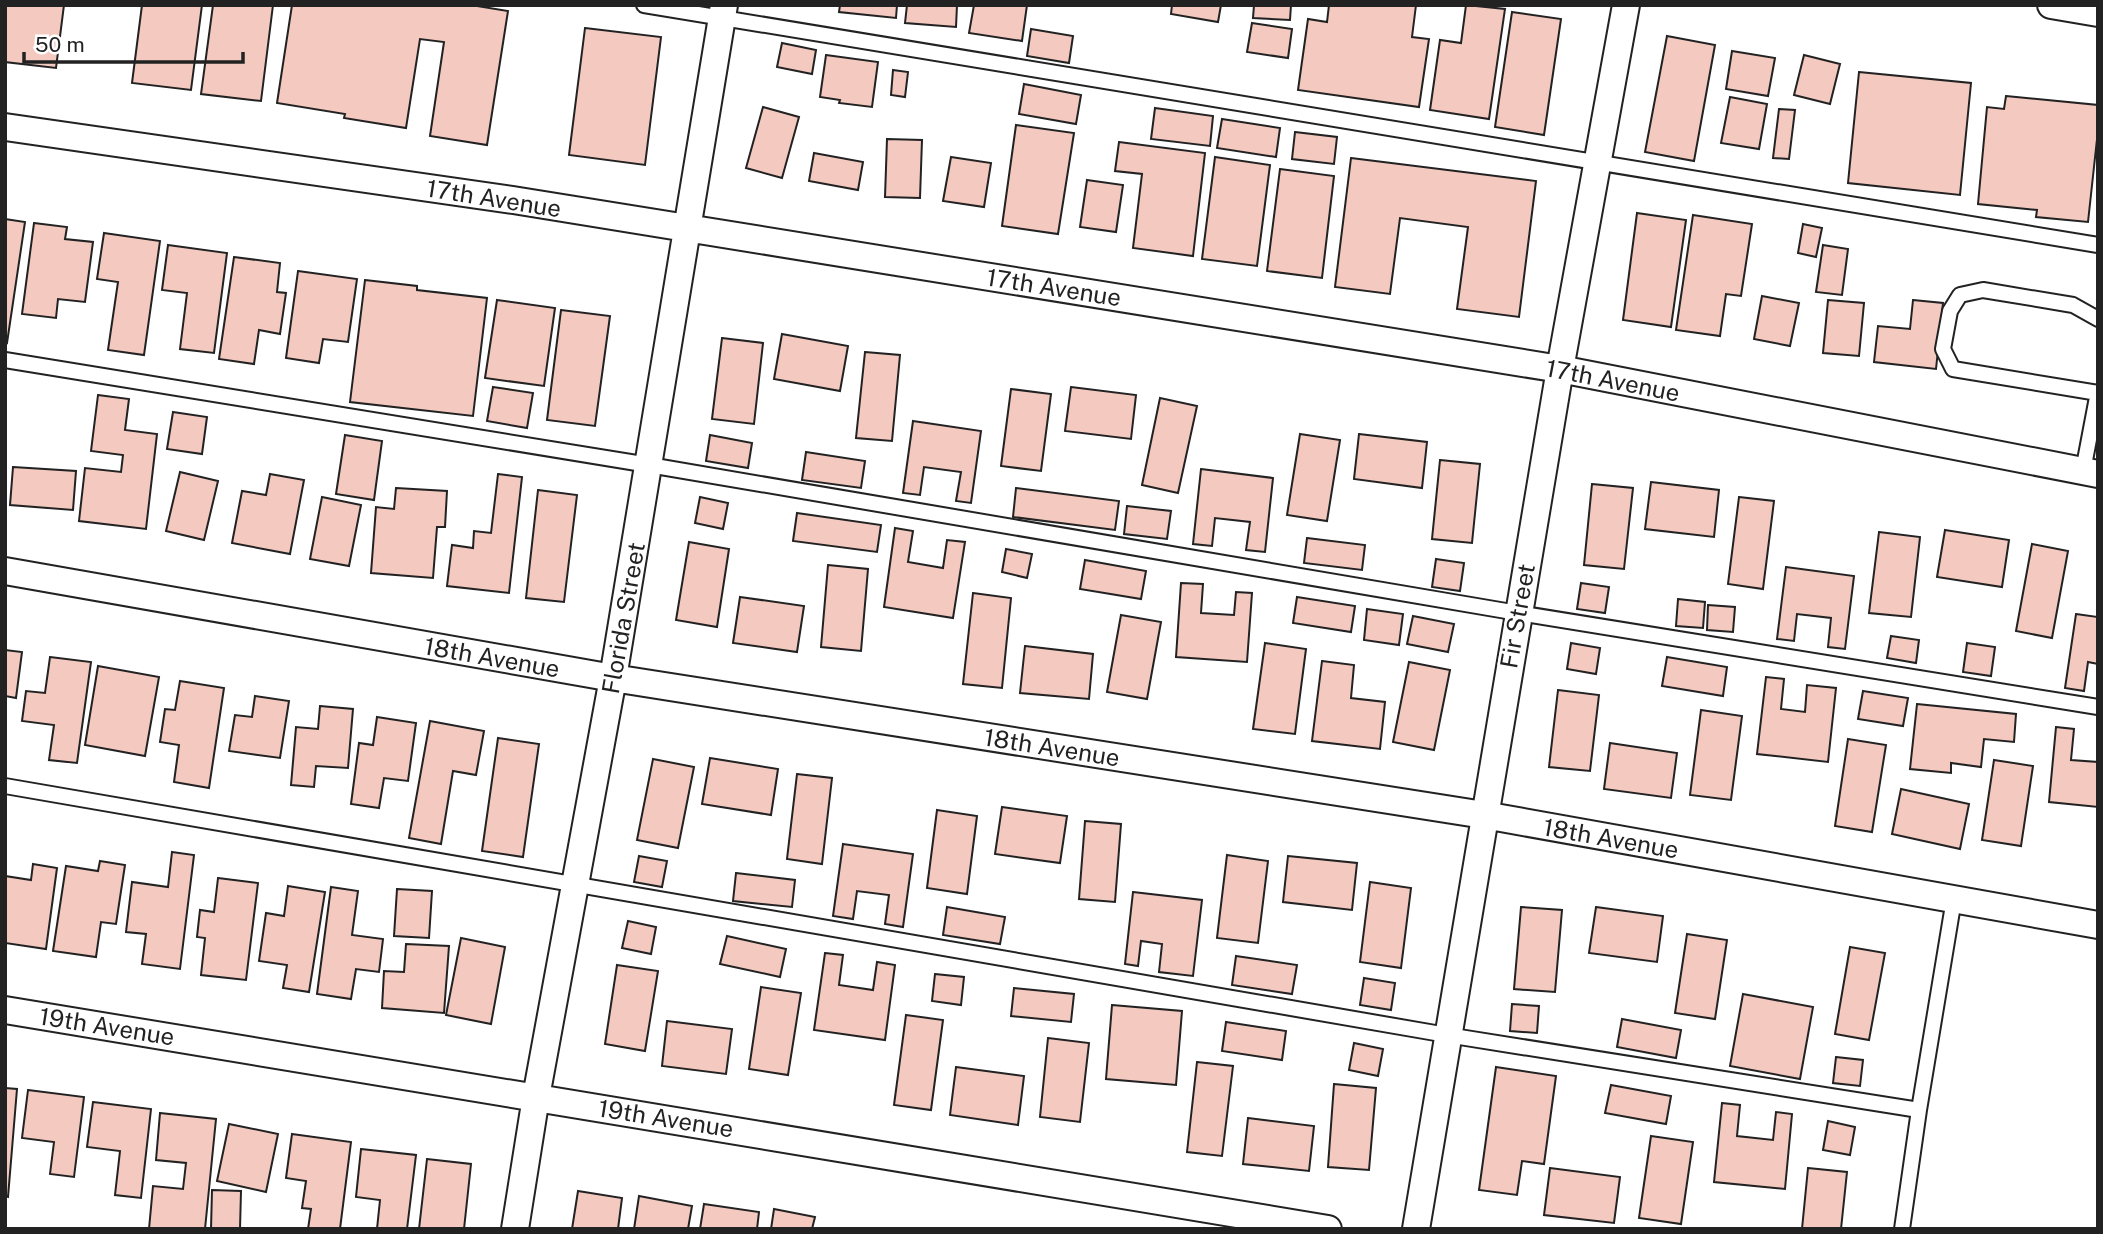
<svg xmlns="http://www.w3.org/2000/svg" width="2103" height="1234" font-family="'Public Sans',sans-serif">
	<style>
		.building { fill: #f3c9c0; stroke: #222; stroke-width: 2 }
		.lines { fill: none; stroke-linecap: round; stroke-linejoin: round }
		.service-casing { stroke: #222; stroke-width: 18 }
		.minor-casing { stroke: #222; stroke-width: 30 }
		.service { stroke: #fff; stroke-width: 14 }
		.minor { stroke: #fff; stroke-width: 26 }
		.labels { text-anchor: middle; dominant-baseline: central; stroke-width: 5; stroke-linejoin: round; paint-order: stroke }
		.street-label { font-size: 24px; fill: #222; stroke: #fff }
	</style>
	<rect width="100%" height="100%" fill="#fff"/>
	<path class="building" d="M6,5H64L56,68L5,62Z
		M142,5H202L191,90L132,83Z
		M213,5H273L261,101L201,94Z
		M292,5H471L508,11L487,145L430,136L444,42L420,39L406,128L344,118L345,114L277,103Z
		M840,5H897L896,18L839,12Z
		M907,5H957L956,27L905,23Z
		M974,5H1027L1022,41L969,33Z
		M1172,5H1221L1218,22L1171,14Z
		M1254,5H1291L1290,20L1253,18Z
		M1329,5H1416L1412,37L1429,39L1419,107L1298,90L1308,19L1327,22Z
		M1466,5L1505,9L1489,119L1430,110L1440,40L1461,43Z
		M1512,12L1561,19L1544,135L1495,127Z
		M1252,23L1292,29L1288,58L1247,52Z
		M585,28L661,37L645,165L569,155Z
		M1031,29L1073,36L1069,63L1027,56Z
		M1667,36L1715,45L1694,161L1645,152Z
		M782,43L816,50L812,74L777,67Z
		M1732,51L1775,58L1768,96L1726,89Z
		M826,55L878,62L872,107L839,103L840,100L820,97Z
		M1804,55L1840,64L1830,104L1794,95Z
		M893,70L908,72L905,97L891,95Z
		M1859,72L1971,83L1960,195L1848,183Z
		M1024,84L1081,95L1076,124L1019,114Z
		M2006,96L2098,105V130L2088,222L2036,217L2037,210L1978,204L1987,107L2004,109Z
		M1730,97L1767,104L1759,149L1721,143Z
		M763,107L799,117L782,178L746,168Z
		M1155,108L1213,116L1210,146L1151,139Z
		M1779,109L1795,110L1789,159L1773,158Z
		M1222,119L1280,128L1276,157L1217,148Z
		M1016,125L1074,133L1058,234L1002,226Z
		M1295,132L1337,137L1334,164L1292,159Z
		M887,139L922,140L920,198L885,197Z
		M1119,142L1205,153L1193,256L1133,248L1142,174L1115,171Z
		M814,153L863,162L858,190L809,181Z
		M951,157L991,163L984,207L943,201Z
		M1215,157L1270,165L1257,266L1202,259Z
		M1351,158L1536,181L1519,317L1457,309L1468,227L1400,218L1390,294L1335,287Z
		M1280,169L1334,176L1322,278L1267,271Z
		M1087,180L1123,185L1116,232L1080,227Z
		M1637,213L1686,220L1671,327L1623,320Z
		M1693,215L1752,224L1741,296L1726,294L1720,336L1676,330Z
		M5,219L25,222L7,343L5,342Z
		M34,223L67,227L65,239L93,242L85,302L58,299L56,318L22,314Z
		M1803,224L1822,228L1816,257L1798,253Z
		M104,233L160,241L144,355L108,350L118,282L97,279Z
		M168,245L227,253L214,353L180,349L187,293L162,290Z
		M1823,245L1848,249L1842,295L1816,292Z
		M234,257L280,263L277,292L286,293L280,334L259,330L254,364L219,359Z
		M298,271L357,279L348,342L323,339L319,363L286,358Z
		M365,280L417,286V290L487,298L473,416L350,402Z
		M1762,296L1799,303L1790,346L1754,339Z
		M497,300L555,308L544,386L485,378Z
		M1828,300L1864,303L1859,356L1823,353Z
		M1913,300L1943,303L1936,369L1874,362L1878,326L1910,329Z
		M561,310L610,316L595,426L547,420Z
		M782,334L848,346L840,391L774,379Z
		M722,338L763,343L754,424L712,419Z
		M865,352L900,355L892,441L856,438Z
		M493,387L533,393L527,428L487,421Z
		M1071,387L1136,395L1131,439L1065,431Z
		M1011,389L1051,394L1041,471L1001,466Z
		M98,395L129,399L125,430L157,434L146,529L79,521L85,468L121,472L123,455L91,451Z
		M1160,398L1197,406L1178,493L1142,485Z
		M173,412L207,417L202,454L167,449Z
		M913,421L981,431L971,503L956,501L961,472L924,467L920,495L903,493Z
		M1300,434L1340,440L1327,521L1287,515Z
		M1359,434L1427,442L1422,488L1354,479Z
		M345,435L382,441L374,500L336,494Z
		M710,435L752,443L748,468L706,461Z
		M806,452L865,461L861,488L802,480Z
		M1440,460L1480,464L1472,543L1432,539Z
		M13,467L76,471L73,510L10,505Z
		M1201,469L1273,478L1265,552L1246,550L1250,522L1215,518L1212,546L1193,544Z
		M180,472L218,481L204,540L166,531Z
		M270,474L304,480L290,554L232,543L242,491L266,495Z
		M498,474L522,477L509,593L447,586L452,545L473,548L474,531L491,533Z
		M1651,482L1719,490L1714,537L1645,529Z
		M1592,484L1633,488L1624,569L1584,565Z
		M396,488L447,491L445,527H437L433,578L371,573L376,507L394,509Z
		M1016,488L1119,501L1115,530L1013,517Z
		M538,490L577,495L564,602L526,598Z
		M322,497L361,505L349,566L310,559Z
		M700,497L728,503L723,529L695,523Z
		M1739,497L1774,501L1763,589L1728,584Z
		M1127,506L1171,511L1167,539L1124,534Z
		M797,513L881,525L877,552L793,541Z
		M895,528L913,531L908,562L943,568L947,540L965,542L953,618L884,607Z
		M1945,530L2009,540L2002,587L1937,577Z
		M1879,532L1920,537L1911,617L1869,613Z
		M1307,538L1365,545L1362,570L1304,563Z
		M689,542L729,549L717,627L676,620Z
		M2032,544L2068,551L2052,638L2016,631Z
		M1006,549L1032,554L1027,578L1002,572Z
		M1436,559L1464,563L1460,591L1432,587Z
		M1085,560L1146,571L1141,599L1080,589Z
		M828,565L868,569L861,651L821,647Z
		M1786,567L1854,576L1845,649L1828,647L1831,618L1797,614L1794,641L1777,639Z
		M1181,583L1203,584L1201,613L1234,615L1236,592L1252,593L1247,662L1176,657Z
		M1581,583L1609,587L1605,613L1577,609Z
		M973,593L1011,598L1002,688L963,684Z
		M740,597L804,606L797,652L733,643Z
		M1297,597L1355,606L1351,632L1293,623Z
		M1678,599L1705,602L1703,628L1676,626Z
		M1708,605L1735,607L1733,632L1707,630Z
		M1367,609L1403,614L1399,645L1364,640Z
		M2076,614L2098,617V664L2088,662L2084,691L2065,688Z
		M1121,615L1161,622L1147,699L1107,692Z
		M1413,616L1454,624L1448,652L1407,644Z
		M1891,636L1919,640L1916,663L1887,658Z
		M1265,643L1306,649L1295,734L1253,729Z
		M1571,643L1600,648L1596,674L1567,669Z
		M1967,643L1995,647L1991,676L1963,672Z
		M1025,646L1093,654L1089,699L1020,693Z
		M5,650L22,652L16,698L5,696Z
		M50,657L91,662L77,763L49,760L54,725L22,721L26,691L45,693Z
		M1667,657L1727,667L1723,696L1662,686Z
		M1322,661L1354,665L1351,698L1385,702L1380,749L1312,741Z
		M1409,662L1450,670L1434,750L1393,742Z
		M98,666L159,677L145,756L85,745Z
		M1766,677L1784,679L1781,709L1805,712L1807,685L1836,688L1828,762L1757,754Z
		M180,681L224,688L209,788L174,782L179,745L160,742L165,709L175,710Z
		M1558,690L1599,695L1590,771L1549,767Z
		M1863,691L1908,698L1903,726L1858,719Z
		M255,696L289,701L280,758L229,751L235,715L252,717Z
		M1917,704L2016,714L2014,742L1984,739L1981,767L1951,763V773L1910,769Z
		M320,706L353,709L348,768L316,766L314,787L291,785L296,727L318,729Z
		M1701,710L1742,716L1731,800L1690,795Z
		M377,717L416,723L408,781L384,778L379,808L351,804L359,743L373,745Z
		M430,721L484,731L476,775L453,771L441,844L409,838Z
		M2056,727L2074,729L2071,760L2098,762V807L2049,802Z
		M498,738L539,744L523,857L482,851Z
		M1848,739L1886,745L1872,832L1835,826Z
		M1610,743L1677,753L1671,798L1604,789Z
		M710,758L778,769L771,815L702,804Z
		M653,759L694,767L678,848L637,840Z
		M1994,760L2033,766L2021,846L1982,840Z
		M797,774L832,778L822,864L787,859Z
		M1901,789L1969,804L1960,849L1892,834Z
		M1002,807L1067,816L1060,863L995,854Z
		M937,810L977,816L967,894L927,888Z
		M1085,821L1121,824L1115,902L1079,899Z
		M843,844L913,854L903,927L885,924L889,895L857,891L853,919L833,916Z
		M172,852L194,855L180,969L142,964L146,934L126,932L132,882L168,887Z
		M1227,855L1268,861L1258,943L1217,938Z
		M639,856L667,861L662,887L634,882Z
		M1288,856L1357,863L1352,910L1283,902Z
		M100,861L125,865L116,924L101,922L96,957L53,951L66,866L98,871Z
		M33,864L57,868L46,949L5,943V876L31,880Z
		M736,873L795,880L792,907L733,901Z
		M218,878L258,883L246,980L201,975L205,938L197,937L200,910L214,912Z
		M1370,882L1411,888L1401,968L1360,962Z
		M288,886L325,892L309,992L283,988L287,965L259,961L266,913L284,916Z
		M331,887L358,891L352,935L383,939L379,972L356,969L351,999L317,994Z
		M397,889L432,891L429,938L394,936Z
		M1133,892L1202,900L1193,976L1159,972L1162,944L1141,941L1138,966L1125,964Z
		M947,907L1005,917L1000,944L943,935Z
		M1521,907L1562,910L1555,992L1514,989Z
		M1596,907L1663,916L1657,962L1589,953Z
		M628,921L656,927L651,954L622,948Z
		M1687,934L1727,940L1715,1019L1675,1013Z
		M727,936L786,949L780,977L720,964Z
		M461,938L505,947L491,1024L446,1015Z
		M406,944L449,946L444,1013L382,1008L384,971L404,972Z
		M1850,947L1885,953L1869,1040L1835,1034Z
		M825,953L843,955L839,985L873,990L877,962L895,965L885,1040L814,1030Z
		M1236,956L1297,965L1292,994L1232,985Z
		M617,965L658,971L645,1051L605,1044Z
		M935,974L964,977L961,1005L932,1001Z
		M1364,978L1395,983L1391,1010L1360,1005Z
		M761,987L801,993L788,1075L749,1069Z
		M1014,988L1074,994L1071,1022L1011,1016Z
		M1743,994L1813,1007L1800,1079L1730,1066Z
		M1512,1004L1539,1006L1537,1033L1510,1031Z
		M1112,1005L1182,1011L1176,1085L1106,1079Z
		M906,1015L943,1020L931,1110L894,1105Z
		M1622,1019L1681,1030L1676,1058L1617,1047Z
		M667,1021L732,1029L726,1074L662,1066Z
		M1226,1022L1286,1031L1282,1060L1222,1051Z
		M1048,1038L1089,1043L1080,1122L1040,1117Z
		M1354,1043L1383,1049L1378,1076L1349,1070Z
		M1836,1057L1863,1060L1860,1086L1833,1083Z
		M1197,1062L1233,1066L1222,1156L1187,1152Z
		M956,1067L1024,1076L1018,1125L950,1115Z
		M1496,1067L1556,1076L1544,1164L1522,1161L1517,1195L1479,1190Z
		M1334,1084L1376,1088L1369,1170L1328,1167Z
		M1611,1085L1671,1096L1666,1124L1605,1113Z
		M5,1088L17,1089L8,1197L5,1196Z
		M28,1090L84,1097L74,1177L50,1174L54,1142L22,1138Z
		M93,1102L151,1109L141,1198L115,1195L120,1151L87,1147Z
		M1722,1103L1740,1105L1737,1136L1773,1140L1776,1112L1792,1114L1785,1189L1714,1182Z
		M160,1113L216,1119L205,1229H149L153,1186L183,1189L186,1163L156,1160Z
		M1248,1118L1314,1126L1309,1171L1243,1164Z
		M1828,1121L1855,1127L1850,1155L1823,1150Z
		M229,1124L278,1134L266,1192L217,1181Z
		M292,1134L351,1142L340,1229H308L311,1209L302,1208L306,1181L286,1178Z
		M1651,1136L1693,1142L1681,1224L1639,1218Z
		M361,1149L416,1155L407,1229H377L380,1200L356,1197Z
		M427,1159L471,1164L464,1229H419Z
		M1550,1168L1620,1177L1614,1223L1544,1215Z
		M1808,1168L1847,1172L1841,1229H1802Z
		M212,1190L241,1191L240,1229H211Z
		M578,1191L622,1198L618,1229H572Z
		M639,1196L692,1206L688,1229H634Z
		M704,1204L759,1212L757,1229H700Z
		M774,1209L815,1217L812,1229H771Z"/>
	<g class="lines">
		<g class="service-casing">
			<path id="service" d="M644,5L2098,245
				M5,360L649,465L1518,613L2098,707
				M2098,393L1953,369L1943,349L1950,311L1960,295L1983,290L2073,305L2098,319
				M2083,471L2098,392
				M5,786L1447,1035L1919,1110
				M1902,1229L1919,1110L1954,899"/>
		</g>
		<g class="minor-casing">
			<path id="minor" d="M2051,5L2098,13
				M5,127L513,200L1560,369L2098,474
				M5,571L613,678L1484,815L2098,925
				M5,1010L1328,1229
				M515,1229L536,1097L613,678L724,5
				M1416,1229L1560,369L1626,5"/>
		</g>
		<use href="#service" class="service"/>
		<use href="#minor" class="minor"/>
	</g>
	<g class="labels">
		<g class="street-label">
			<text transform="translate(494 198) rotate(9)">17th Avenue</text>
			<text transform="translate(1054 287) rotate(9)">17th Avenue</text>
			<text transform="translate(1613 380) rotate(11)">17th Avenue</text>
			<text transform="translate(1517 616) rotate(-80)">Fir Street</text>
			<text transform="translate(623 618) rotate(-80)">Florida Street</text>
			<text transform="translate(492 657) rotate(10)">18th Avenue</text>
			<text transform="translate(1052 747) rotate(9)">18th Avenue</text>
			<text transform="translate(1611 838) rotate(10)">18th Avenue</text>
			<text transform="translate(107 1026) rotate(9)">19th Avenue</text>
			<text transform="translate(666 1118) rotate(9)">19th Avenue</text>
		</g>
	</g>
	<rect width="2103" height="1234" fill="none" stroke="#222222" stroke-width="14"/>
	<path d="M24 52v10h219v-10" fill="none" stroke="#222222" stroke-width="3.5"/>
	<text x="35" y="52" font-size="21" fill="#222222" stroke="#ffffff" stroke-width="5" paint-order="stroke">50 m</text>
</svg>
